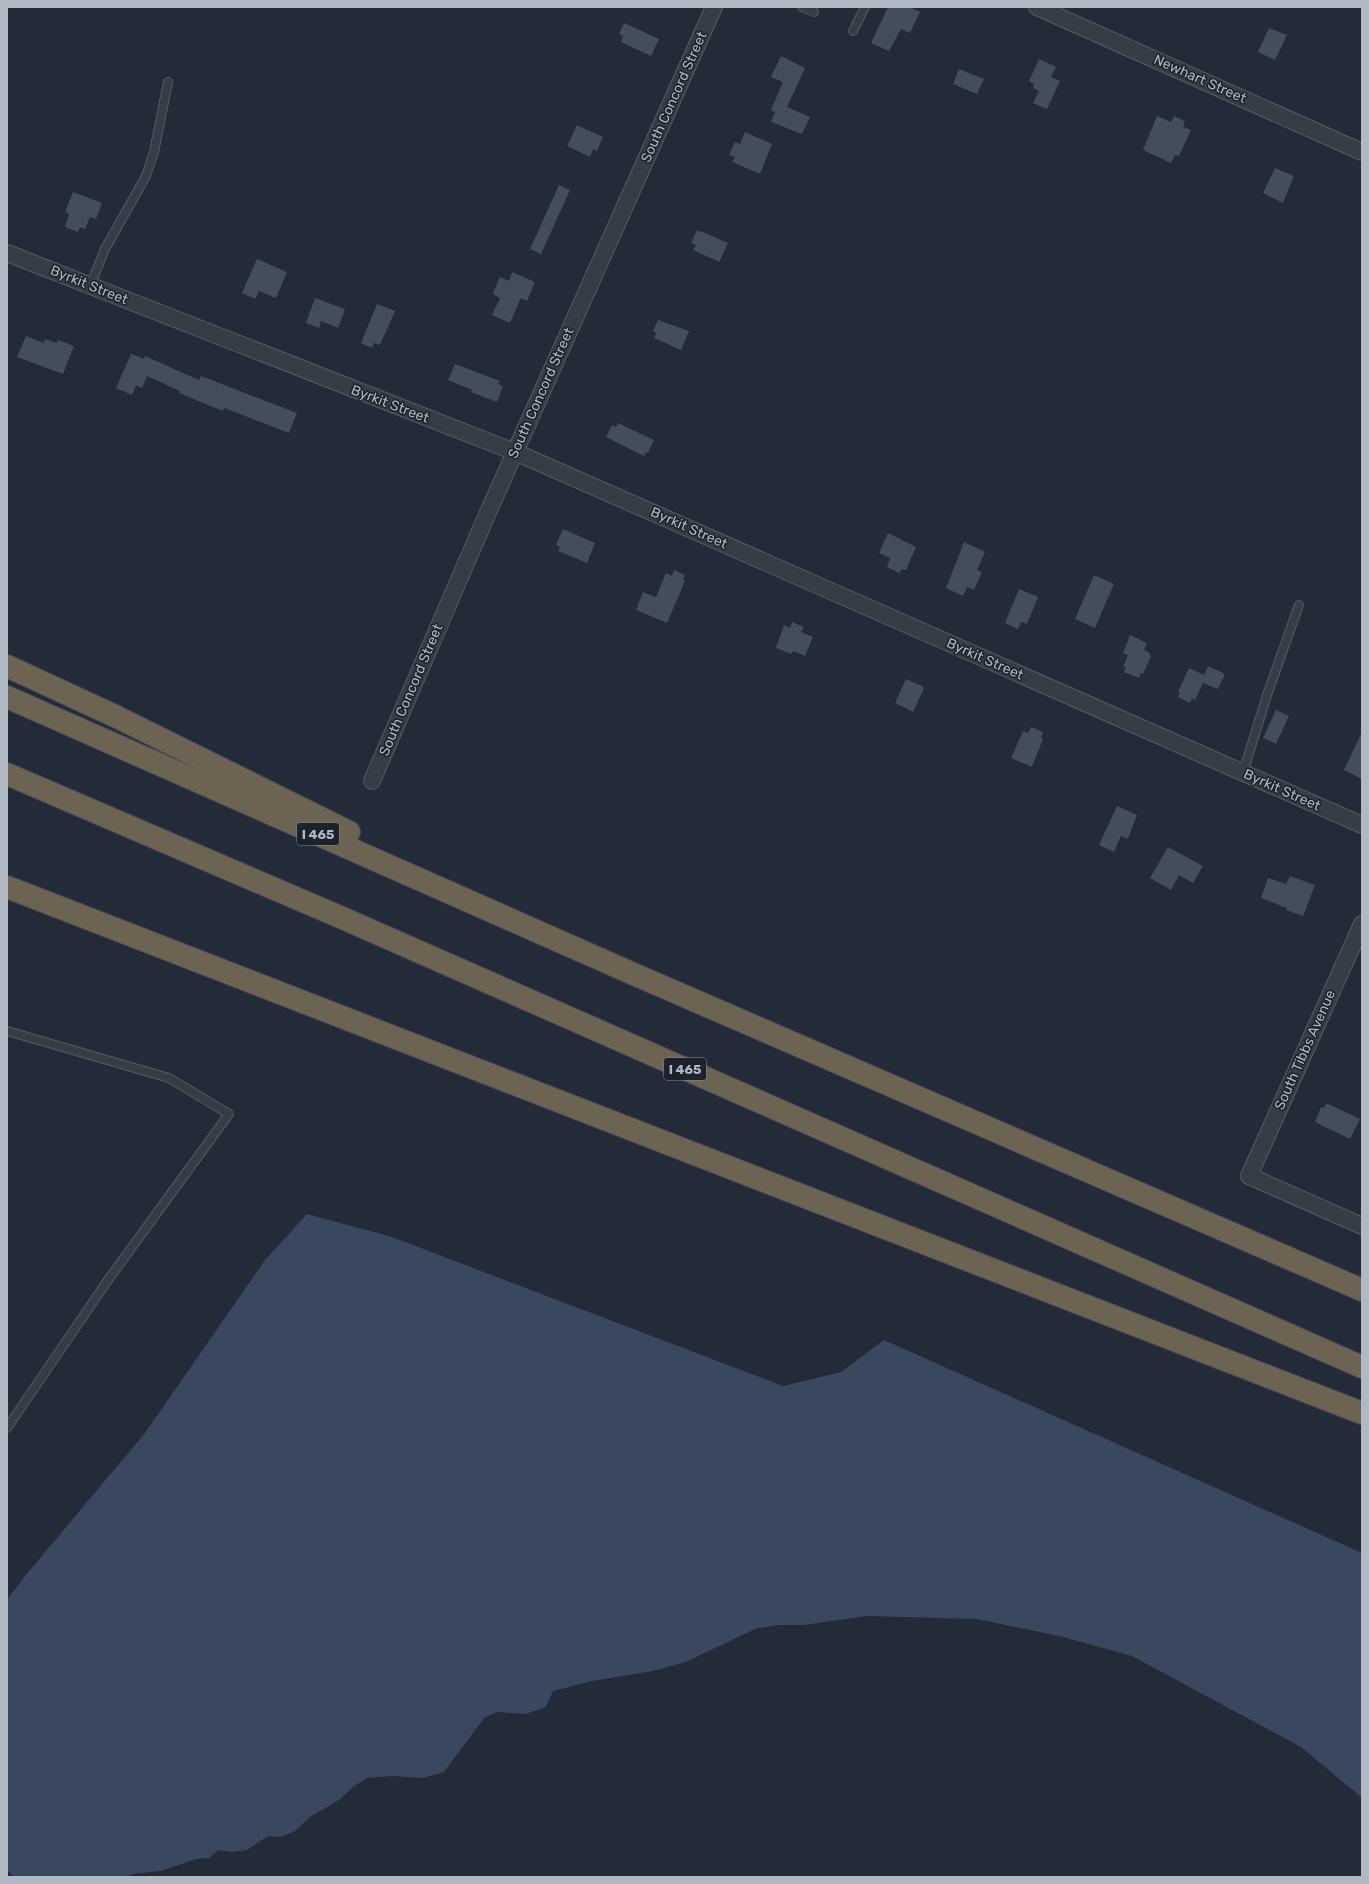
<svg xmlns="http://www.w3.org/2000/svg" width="1369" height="1884" font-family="Rubik,sans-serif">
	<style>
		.water { fill: #39485f }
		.building { fill: #444e5b }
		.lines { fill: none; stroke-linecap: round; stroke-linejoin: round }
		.lane-casing { stroke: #535b65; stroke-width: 10 }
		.street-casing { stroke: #535b65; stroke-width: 18 }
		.highway-casing { stroke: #404852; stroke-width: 24 }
		.lane { stroke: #363d47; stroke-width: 8 }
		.street { stroke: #363d47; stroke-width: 16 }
		.highway { stroke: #6d6353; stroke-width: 22 }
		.labels { text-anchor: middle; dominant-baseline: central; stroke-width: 3; stroke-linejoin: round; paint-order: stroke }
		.shield { fill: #1b222c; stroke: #838b96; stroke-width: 1 }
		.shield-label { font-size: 13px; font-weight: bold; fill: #b0b8c4 }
		.street-label { font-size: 14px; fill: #b0b8c4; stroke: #1b222c }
	</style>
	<rect width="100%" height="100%" fill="#222b37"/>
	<path class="water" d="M307,1214L392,1237L783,1386L841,1372L884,1340L1362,1553V1798L1301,1747L1132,1656L1059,1636L977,1619L867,1616L804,1625H777L755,1629L686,1662L653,1671L592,1681L553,1691L546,1707L526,1714L497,1712L484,1718L444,1772L422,1778L392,1776L367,1778L353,1787L339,1800L310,1817L295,1831L280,1837L268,1836L247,1850L233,1852L218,1850L209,1858L196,1859L161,1871L133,1874L125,1877H14L7,1870V1600L25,1576L145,1433L265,1260Z"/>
	<path class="building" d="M888,7H910L920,12L910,33L901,29L889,51L871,43Z
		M624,23L659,39L651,56L621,42L623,36L619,34Z
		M1269,28L1287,35L1275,60L1258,52Z
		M781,56L805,68L787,107L810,117L802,134L771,122L775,112L771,110L783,82L771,77Z
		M1039,59L1056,67L1051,77L1060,81L1047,109L1033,103L1039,91L1033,88L1034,84L1029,81Z
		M959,69L984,79L977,94L953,84Z
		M1157,116L1171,122L1174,116L1185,121L1183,127L1191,130L1179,156L1175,155L1171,163L1143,150Z
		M577,125L603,137L597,151L593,149L590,157L567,146Z
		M745,132L772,144L760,174L732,162L735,157L729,155L735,142L740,144Z
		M1275,168L1294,176L1283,203L1263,193Z
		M559,185L570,190L541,254L530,249Z
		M73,192L102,203L96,219L90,217L85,229L80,227L78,232L65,227L69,214L65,212Z
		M697,230L700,232L701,231L728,243L719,262L693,250L696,245L691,243Z
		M257,259L287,272L276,298L259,291L255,299L242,293Z
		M512,272L535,282L527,301L521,298L510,323L492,315L500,298L493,294L500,277L509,281Z
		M315,298L345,309L338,328L321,321L319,328L306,323Z
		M377,304L395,311L380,345L374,343L372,348L361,343Z
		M658,320L689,331L681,350L654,338L656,333L653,331Z
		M26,336L44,343L45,339L57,343L58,340L74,346L63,374L17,357Z
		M131,354L144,359L145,356L199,380L201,376L297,413L289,433L224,408L223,411L179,393L180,391L147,376L142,388L136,385L132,395L116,388Z
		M455,364L500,381L498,384L503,386L497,402L471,392L472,390L448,380Z
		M618,423L654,440L648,453L646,452L644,456L606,437L612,425L616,427Z
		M563,529L595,543L587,563L558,551L560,547L556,545Z
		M888,533L916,547L906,570L902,569L899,573L887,567L890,558L879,553Z
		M964,542L985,552L977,570L982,572L974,590L967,587L963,596L946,588Z
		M674,570L685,575L683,580L685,581L667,623L636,610L643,592L656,597L666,573L672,576Z
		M1094,575L1114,584L1095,628L1075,619Z
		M1019,589L1038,597L1027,624L1021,622L1018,629L1005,623Z
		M792,622L804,627L801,632L813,637L805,656L793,651L791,654L776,648L784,625L790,628Z
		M1130,635L1147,643L1144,650L1150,653L1149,655L1151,656L1143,674L1141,673L1139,678L1124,672L1126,667H1123L1128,655L1123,653Z
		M1208,666L1225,674L1218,689L1203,683L1195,700L1192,698L1190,703L1178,697L1180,692H1178L1189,668L1204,675Z
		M906,679L922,686L924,688L913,712L895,703Z
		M1276,710L1289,716L1276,744L1263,738Z
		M1031,727L1043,732L1041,738L1043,739L1032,767L1011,758L1023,731L1028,733Z
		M1362,732V779L1344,770Z
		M1117,806L1137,815L1128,839L1121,836L1114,852L1099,845Z
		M1168,847L1203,866L1193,883L1179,875L1171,890L1150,878Z
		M1290,876L1315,885L1303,916L1286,910L1287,908L1261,898L1268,878L1286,884Z
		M1326,1103L1360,1119L1350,1139L1315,1122L1321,1107L1324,1108Z"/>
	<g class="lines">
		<g class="lane-casing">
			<path id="lane" d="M802,7L814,12
				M853,31L865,7
				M90,286L105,249L146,176L154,152L168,82
				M1243,773L1267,695L1299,605
				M7,1031L169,1078L229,1114L108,1280L7,1428"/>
		</g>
		<g class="street-casing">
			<path id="street" d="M1037,7L1362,152
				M7,253L515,452L1362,825
				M372,781L486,517L714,7
				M1362,924L1249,1176L1362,1226"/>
		</g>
		<g class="highway-casing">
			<path id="highway" d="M7,666L117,717L349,832
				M7,697L629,972L1362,1290
				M7,774L347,920L1362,1367
				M7,887L1362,1413"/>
		</g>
		<use href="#lane" class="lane"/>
		<use href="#street" class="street"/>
		<use href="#highway" class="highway"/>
	</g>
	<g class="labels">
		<g class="shield">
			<rect x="297" y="823" width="42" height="22" rx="3"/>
			<rect x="664" y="1058" width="42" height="22" rx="3"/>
		</g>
		<g class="shield-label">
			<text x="318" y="834">I 465</text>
			<text x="685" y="1069">I 465</text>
		</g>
		<g class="street-label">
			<text transform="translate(1200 79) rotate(24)">Newhart Street</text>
			<text transform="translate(674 97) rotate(-66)">South Concord Street</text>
			<text transform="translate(89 285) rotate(22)">Byrkit Street</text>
			<text transform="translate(541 393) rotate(-66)">South Concord Street</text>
			<text transform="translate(390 404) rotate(21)">Byrkit Street</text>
			<text transform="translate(689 528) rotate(24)">Byrkit Street</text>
			<text transform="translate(985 659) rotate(24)">Byrkit Street</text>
			<text transform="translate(411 690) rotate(-67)">South Concord Street</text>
			<text transform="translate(1282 790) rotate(24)">Byrkit Street</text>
			<text transform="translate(1305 1050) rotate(-66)">South Tibbs Avenue</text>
		</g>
	</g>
	<rect width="1369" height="1884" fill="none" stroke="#b0b8c4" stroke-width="16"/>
</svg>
